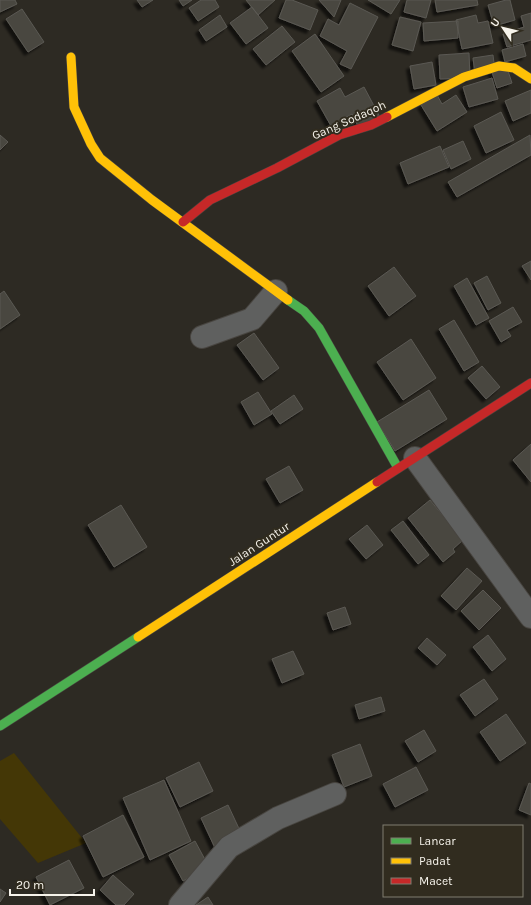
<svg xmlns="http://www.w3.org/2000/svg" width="531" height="905" font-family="Karla,sans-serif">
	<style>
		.green { fill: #443706 }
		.building { fill: #494741; stroke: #5b5953; filter: url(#shadow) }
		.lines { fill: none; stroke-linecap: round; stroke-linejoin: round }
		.street-casing { stroke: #484540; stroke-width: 24 }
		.fast-casing { stroke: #484540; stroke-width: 10 }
		.slow-casing { stroke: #484540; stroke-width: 10 }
		.jam-casing { stroke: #484540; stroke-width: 10 }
		.street { stroke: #5f605f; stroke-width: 22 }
		.fast { stroke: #4caf50; stroke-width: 9 }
		.slow { stroke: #ffc107; stroke-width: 9 }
		.jam { stroke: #c62828; stroke-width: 9 }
		.labels { text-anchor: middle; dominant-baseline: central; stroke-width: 4; stroke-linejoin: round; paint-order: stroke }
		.street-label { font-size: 12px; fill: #f6f3eb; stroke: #312c1f }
	</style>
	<defs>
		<filter id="shadow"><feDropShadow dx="-3.5" dy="3.5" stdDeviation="1" flood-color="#0009"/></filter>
	</defs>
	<rect width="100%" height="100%" fill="#2d2a23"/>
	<path class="green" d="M14,753L86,843L38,863L0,819V761Z"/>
	<path class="building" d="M0,0H15L17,4L0,12Z
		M137,0H153L142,7Z
		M179,0H192L183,6Z
		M201,0H215L219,7L198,21L189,8Z
		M246,0H275L258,15Z
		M286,0H292L318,10L310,30L279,18Z
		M319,0H341L334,17Z
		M368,0H400L391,14Z
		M407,0H431L426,18L404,12Z
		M435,0H477L478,5L437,12Z
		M506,0H510L515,20L494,26L488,5Z
		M350,3L378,17L351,69L340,64L347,51L320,36L328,19L339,25Z
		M252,7L268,28L246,44L230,23Z
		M22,9L44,42L28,52L6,19Z
		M531,13V40L507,47L503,34L524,27L521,16Z
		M220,15L227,27L206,41L199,30Z
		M476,15L478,23L488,21L493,43L462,49L456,20Z
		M400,17L421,22L413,51L392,45Z
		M458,21V38L424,41L423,23Z
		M282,26L295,42L266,65L253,49Z
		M315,34L344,76L321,92L292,51Z
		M523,44L526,56L505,62L502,50Z
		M469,53L470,78L440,79L439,55Z
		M493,55L495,71L475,74L473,58Z
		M432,62L436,85L414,89L410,66Z
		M507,68L512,83L497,88L492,72Z
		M492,78L498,99L469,107L463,87Z
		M364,87L381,119L360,130L352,114L331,126L317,101L340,88L345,97Z
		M531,90V113L513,121L505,101Z
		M437,95L442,104L456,95L467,112L437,131L421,105Z
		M501,112L514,140L486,153L474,126Z
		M0,135L8,142L0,150Z
		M530,135L531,155L457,197L448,182Z
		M463,141L471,159L451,169L443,150Z
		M440,146L449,167L408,184L400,163Z
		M531,261V280L522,266Z
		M394,267L416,296L389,316L368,286Z
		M487,276L501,303L488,310L474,283Z
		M467,278L489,318L476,325L454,286Z
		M4,291L20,315L0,329V294Z
		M513,307L522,322L507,330L511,336L501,342L489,321Z
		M454,320L479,362L464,371L439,329Z
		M254,333L279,368L263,380L237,345Z
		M411,339L436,378L403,400L377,362Z
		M482,366L500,387L486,399L468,378Z
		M429,390L447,419L395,451L377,422Z
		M258,392L272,414L254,425L241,402Z
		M294,395L303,409L280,424L271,411Z
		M531,444V482L513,460Z
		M289,466L303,490L280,503L266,479Z
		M430,500L463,540L453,549L455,552L443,562L408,518Z
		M121,505L147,547L114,567L88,525Z
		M403,521L429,555L418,564L391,530Z
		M367,525L383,545L366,559L349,539Z
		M467,568L482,581L456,610L441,596Z
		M483,590L501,608L479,630L461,611Z
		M345,607L351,624L333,630L327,613Z
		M488,635L506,659L492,671L473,647Z
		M427,638L446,655L437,665L418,648Z
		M293,651L304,674L282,683L272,659Z
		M484,679L498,699L475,716L460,695Z
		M381,697L385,711L359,719L355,705Z
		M506,714L526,743L500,761L480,732Z
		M424,730L436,751L418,762L405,741Z
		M360,744L372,776L344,787L332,755Z
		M199,762L213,791L180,807L166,778Z
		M416,767L428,790L395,807L383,784Z
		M164,780L191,841L150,860L123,798Z
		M529,783L531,784V815L519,810Z
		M228,805L242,835L215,848L201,818Z
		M123,815L144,857L103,877L83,836Z
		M195,841L209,867L183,881L169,855Z
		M69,860L84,888L50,905L36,877Z
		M113,875L134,894L124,905H116L100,890Z
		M0,889L6,893L0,902Z
		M208,897L213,905H196Z"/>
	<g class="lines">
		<g class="street-casing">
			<path id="street" d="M202,337L252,319L276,291
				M415,458L531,617
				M180,905L229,847L278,818L335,794"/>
		</g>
		<g class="fast-casing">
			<path id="fast" d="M288,300L304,311L319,328L398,468
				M0,726L138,637"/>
		</g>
		<g class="slow-casing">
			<path id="slow" d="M71,57L74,107L91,144L100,158L152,200L288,300
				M387,117L464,77L499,66L514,68L531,79
				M138,637L377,482"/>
		</g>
		<g class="jam-casing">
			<path id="jam" d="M183,222L210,200L277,168L339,135L371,125L387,117
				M377,482L531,383"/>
		</g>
		<use href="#street" class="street"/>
		<use href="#fast" class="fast"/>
		<use href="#slow" class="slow"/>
		<use href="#jam" class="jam"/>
	</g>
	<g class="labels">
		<g class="street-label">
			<text transform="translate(349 120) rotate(-24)">Gang Sodaqoh</text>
			<text transform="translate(259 544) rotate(-33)">Jalan Guntur</text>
		</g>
	</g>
	<rect x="383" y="825" width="140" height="72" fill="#312c1f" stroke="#807c71"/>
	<rect x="391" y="838" width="20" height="6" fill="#4caf50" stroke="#807c71"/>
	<text x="419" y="845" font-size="12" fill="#f6f3eb">Lancar</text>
	<rect x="391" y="858" width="20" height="6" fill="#ffc107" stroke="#807c71"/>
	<text x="419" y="865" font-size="12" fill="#f6f3eb">Padat</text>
	<rect x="391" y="878" width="20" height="6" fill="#c62828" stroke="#807c71"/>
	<text x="419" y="885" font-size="12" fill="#f6f3eb">Macet</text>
	<g transform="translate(503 28) rotate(305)" stroke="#312c1f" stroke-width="3" paint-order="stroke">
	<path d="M0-3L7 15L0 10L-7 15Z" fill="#f6f3eb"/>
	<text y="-6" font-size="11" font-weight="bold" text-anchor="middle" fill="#f6f3eb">U</text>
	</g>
	<path d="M10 889v6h84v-6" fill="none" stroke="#f6f3eb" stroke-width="2"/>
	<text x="16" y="889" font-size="12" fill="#f6f3eb" stroke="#312c1f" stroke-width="3" paint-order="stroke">20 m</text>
</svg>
